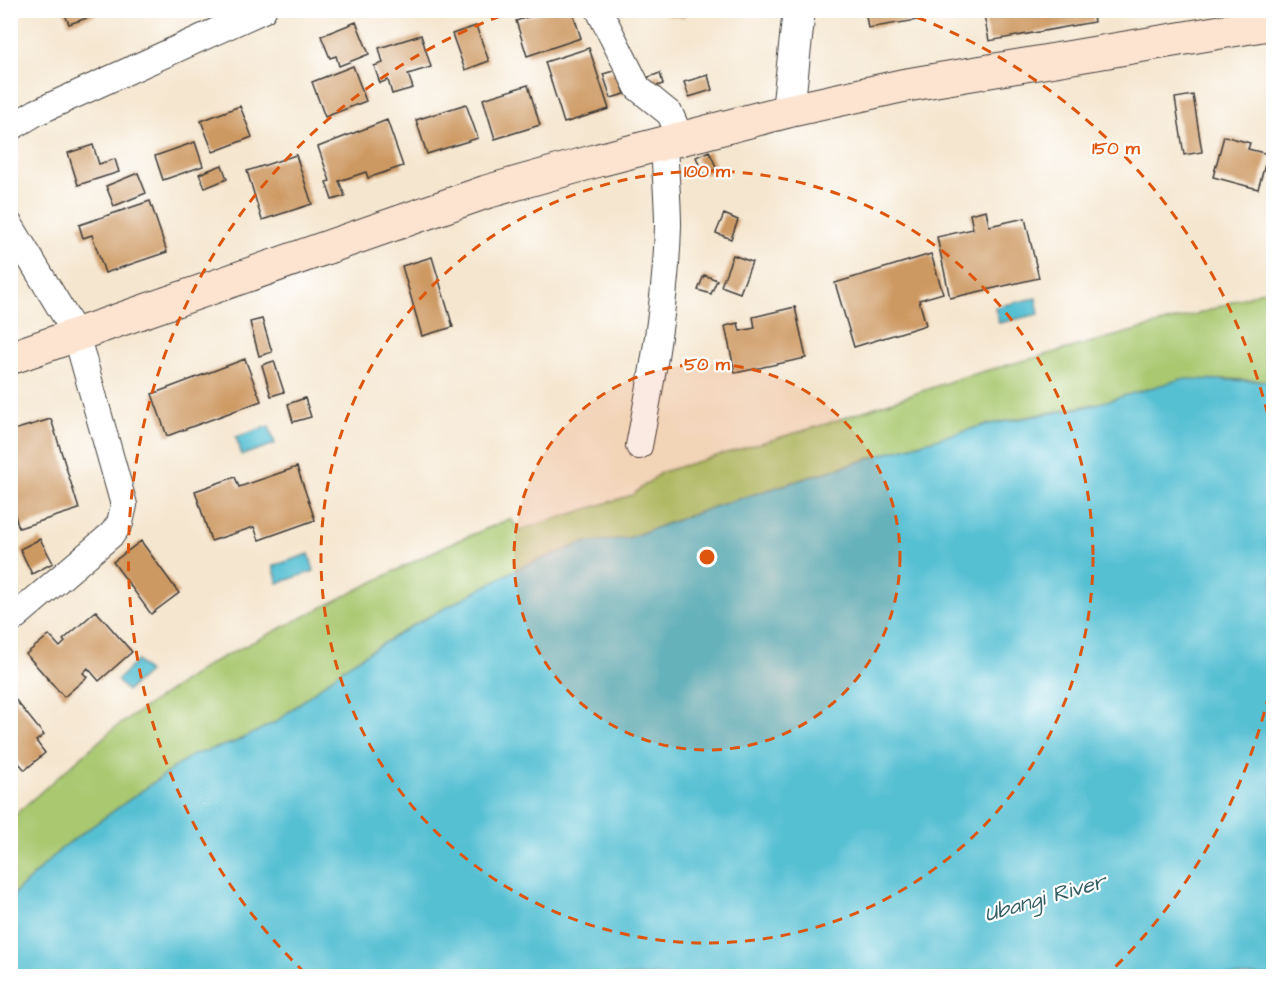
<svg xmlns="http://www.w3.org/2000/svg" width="1284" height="987" font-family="'Architects Daughter',sans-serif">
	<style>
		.green { fill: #a9c86f; stroke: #627246; stroke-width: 1.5 }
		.water { fill: #57c0d3; stroke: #3a6e78; stroke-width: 1.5 }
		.building { fill: #cd9962 }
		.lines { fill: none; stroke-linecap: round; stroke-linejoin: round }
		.minor-casing { stroke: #3d3a37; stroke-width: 28 }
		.tertiary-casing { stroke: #3d3a37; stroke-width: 34 }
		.secondary-casing { stroke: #3d3a37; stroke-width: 35 }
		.minor { stroke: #fff; stroke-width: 26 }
		.tertiary { stroke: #fff; stroke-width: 32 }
		.secondary { stroke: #fde4d1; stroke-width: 33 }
		.ring { fill: none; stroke: #de560d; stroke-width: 3; stroke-dasharray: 10 8 }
		.labels { text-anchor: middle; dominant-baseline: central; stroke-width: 4.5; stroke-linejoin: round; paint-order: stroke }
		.water-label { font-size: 22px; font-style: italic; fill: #345e65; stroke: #fff }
		.centre { fill: #de560d; stroke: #fff; stroke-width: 3 }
		.ring-label { font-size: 18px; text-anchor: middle; font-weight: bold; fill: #de560d; stroke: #fff; stroke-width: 4.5; stroke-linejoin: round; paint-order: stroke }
	</style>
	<rect width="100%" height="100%" fill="#fff"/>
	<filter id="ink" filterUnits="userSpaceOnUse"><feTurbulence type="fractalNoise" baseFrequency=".0167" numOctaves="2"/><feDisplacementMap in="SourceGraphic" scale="12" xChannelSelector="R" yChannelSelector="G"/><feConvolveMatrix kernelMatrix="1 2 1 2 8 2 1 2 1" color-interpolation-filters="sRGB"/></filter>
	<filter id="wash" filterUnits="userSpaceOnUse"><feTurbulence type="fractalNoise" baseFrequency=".008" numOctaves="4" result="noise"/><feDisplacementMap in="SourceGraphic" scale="24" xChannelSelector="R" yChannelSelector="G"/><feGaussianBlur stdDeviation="1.35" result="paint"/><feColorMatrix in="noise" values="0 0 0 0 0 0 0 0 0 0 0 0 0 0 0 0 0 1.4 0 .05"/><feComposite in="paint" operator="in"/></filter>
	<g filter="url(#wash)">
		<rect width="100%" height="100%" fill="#f5e6cf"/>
		<path class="green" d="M1273,287V381L1224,379L985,425L894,451L716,506L628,538L583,543L519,568L410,627L348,665L276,722L233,743L192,755L62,848L11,897V818L113,729L211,663L447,545L510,519L520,530L632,495L662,472L829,423L963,377L1204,312Z"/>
		<path class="water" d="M1036,298L1039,314L999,323L995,307Z
			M1181,379L1273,381V976H11V897L62,848L192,755L233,743L276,722L348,665L410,627L519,568L583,543L628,538L716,506L894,451L985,425L1086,407Z
			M269,426L275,444L242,455L236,437Z
			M309,554L314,571L278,583L273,566Z
			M137,661L148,672L127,691L117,680Z"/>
		<g id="blocks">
			<path class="building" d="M63,10H94L96,15L69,24Z
				M548,10H572L581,38L527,56L516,21Z
				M664,10H685L684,18L664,15Z
				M865,10H966L967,12L868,28Z
				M983,10H1092L1094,22L989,41Z
				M356,22L369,54L339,66L336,56L330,58L321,36Z
				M476,26L489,61L465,70L452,34Z
				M421,35L431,67L408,74L413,88L392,94L388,80L380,83L374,66L383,63L379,48Z
				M589,48L609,109L564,123L545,62Z
				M353,66L366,101L325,117L312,82Z
				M617,70L625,94L611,98L603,74Z
				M660,73L663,84L648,89L644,79Z
				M708,75L712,90L689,97L684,82Z
				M528,85L540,125L495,139L483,99Z
				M1193,95L1202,152L1184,155L1175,98Z
				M466,104L478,138L427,154L416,120Z
				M240,106L252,137L213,152L201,121Z
				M387,120L403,166L368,178L366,172L339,181L345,196L332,200L326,182L330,181L318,147Z
				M1224,136L1250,143L1248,149L1268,154L1258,189L1213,177Z
				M195,142L203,166L163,180L155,156Z
				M93,145L99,164L115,159L119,172L78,185L68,153Z
				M709,151L717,169L704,175L696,157Z
				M296,155L312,204L262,220L247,171Z
				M222,165L227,179L205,188L199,174Z
				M138,173L146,193L114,206L106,186Z
				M150,201L167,252L105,273L92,235L83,238L79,225Z
				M986,210L989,226L1025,218L1039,278L950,298L937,237L973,229L970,214Z
				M724,214L738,220L731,239L716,233Z
				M931,254L943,293L919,300L926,325L854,347L835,283Z
				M733,255L752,262L740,293L721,286Z
				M432,257L453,327L422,336L402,266Z
				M704,275L717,280L711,294L698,290Z
				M795,307L806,358L735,373L725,326L738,323L740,331L755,328L753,317Z
				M262,319L272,352L259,356L250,322Z
				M245,359L261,401L167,436L152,394Z
				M274,361L284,392L271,396L262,365Z
				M305,398L311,417L293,422L288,404Z
				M51,419L79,509L19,528L10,501V431Z
				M297,467L315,520L259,540L254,527L211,541L195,491L235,477L239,487Z
				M40,539L53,563L32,574L20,549Z
				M141,541L179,593L151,614L113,562Z
				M96,611L132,652L99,681L88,668L83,673L87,677L64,697L26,654L49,635L60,647L65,642L63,640Z
				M10,693L44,735L36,741L45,753L25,770L10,753Z"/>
		</g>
	</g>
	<g filter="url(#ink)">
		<use href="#blocks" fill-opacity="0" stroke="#3d3a37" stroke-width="1.5"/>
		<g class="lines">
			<g class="minor-casing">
				<path id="minor" d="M599,10L638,88L670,114L681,139
					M10,128L37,112L263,10
					M10,225L76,334L124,505L120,523L112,534L10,621
					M639,446C653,373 666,301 668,226C668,199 665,171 664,143"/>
			</g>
			<g class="tertiary-casing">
				<path id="tertiary" d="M788,111L799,10"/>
			</g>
			<g class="secondary-casing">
				<path id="secondary" d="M10,358L486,192L599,160L788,111L901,86L1274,23"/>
			</g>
			<use href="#minor" class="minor"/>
			<use href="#tertiary" class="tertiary"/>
			<use href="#secondary" class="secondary"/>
		</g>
	</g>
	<circle cx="707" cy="557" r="193" fill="#de560d" fill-opacity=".12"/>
	<g class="ring">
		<circle cx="707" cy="557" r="193"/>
		<circle cx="707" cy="557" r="386"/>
		<path d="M1273 677A579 579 0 0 1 1109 973M305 973A579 579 0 0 1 514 11M900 11A579 579 0 0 1 1273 437"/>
	</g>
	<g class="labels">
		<g class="water-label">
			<text transform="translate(1045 898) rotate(-16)">Ubangi River</text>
		</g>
	</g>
	<circle cx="707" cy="557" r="9" class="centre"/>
	<g class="ring-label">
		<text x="1116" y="154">150 m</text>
		<text x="707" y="177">100 m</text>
		<text x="707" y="370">50 m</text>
	</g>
	<rect width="1284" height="987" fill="none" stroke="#fff" stroke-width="36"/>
</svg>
